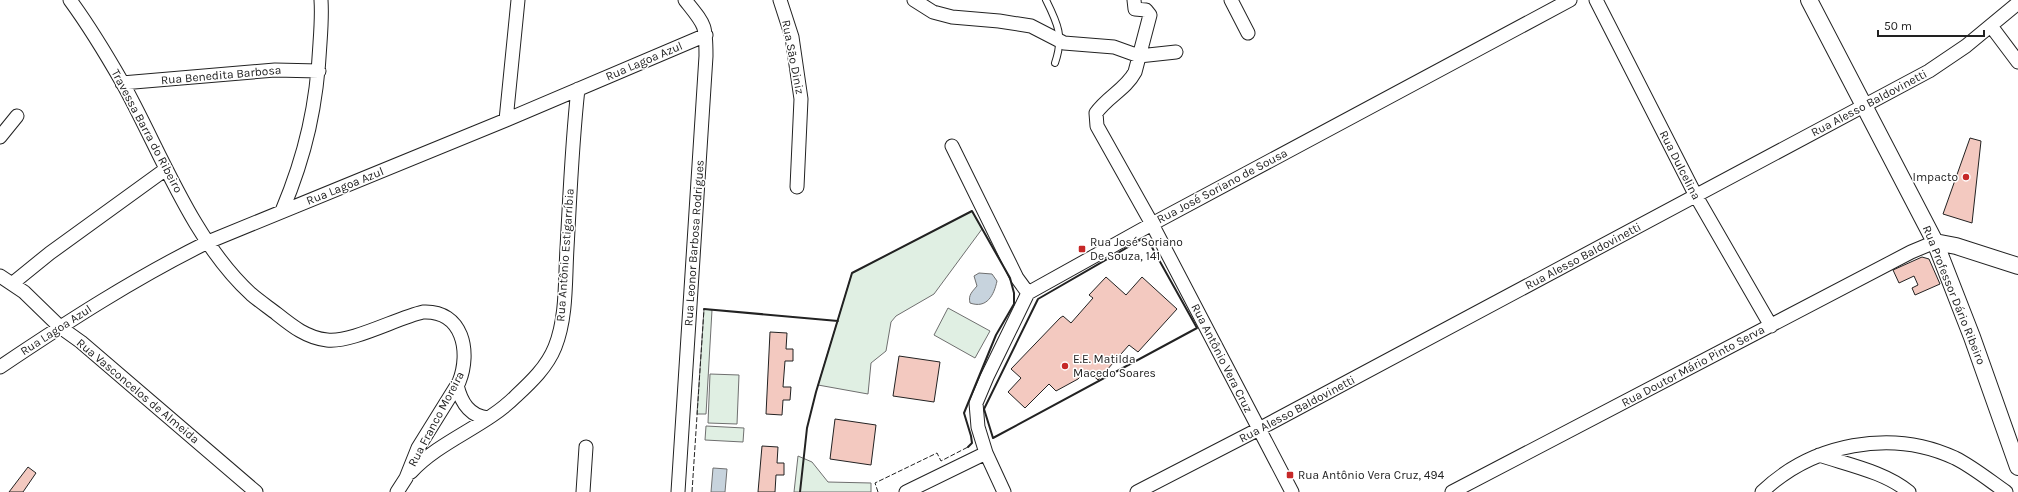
<svg xmlns="http://www.w3.org/2000/svg" width="2018" height="492" font-family="Karla,sans-serif">
	<style>
		.green { fill: #e0efe3; stroke: #6f6f6f }
		.water { fill: #c7d3dd; stroke: #6f6f6f }
		.building { fill: #f3c9c0; stroke: #222 }
		.lines { fill: none; stroke-linecap: round; stroke-linejoin: round }
		.service-casing { stroke: #222; stroke-width: 8 }
		.minor-casing { stroke: #222; stroke-width: 15 }
		.tertiary-casing { stroke: #222; stroke-width: 18 }
		.service { stroke: #fff; stroke-width: 6 }
		.minor { stroke: #fff; stroke-width: 13 }
		.tertiary { stroke: #fff; stroke-width: 16 }
		.fence { stroke: #222; stroke-width: 1; stroke-dasharray: 5 2; stroke-linecap: butt }
		.wall { stroke: #222; stroke-width: 2 }
		.poi-dot { fill: #c62828; stroke: #fff; stroke-width: 1.5 }
		.labels { text-anchor: middle; dominant-baseline: central; stroke-width: 3; stroke-linejoin: round; paint-order: stroke }
		.street-label { font-size: 12px; fill: #222; stroke: #fff }
		.poi-label { font-size: 12px; fill: #222; stroke: #fff; text-anchor: start }
	</style>
	<rect width="100%" height="100%" fill="#fff"/>
	<path class="green" d="M972,211L982,229L934,294L896,316L891,322L886,351L871,363L868,394L818,385L852,273Z
		M948,308L990,331L975,358L934,335Z
		M704,309L712,310L706,414H697Z
		M710,374L739,375L737,424L708,423Z
		M706,426L744,428L743,442L705,440Z
		M798,456L812,462L828,482L871,483V492H794Z"/>
	<path class="water" d="M979,273L992,274L997,281C994,295 987,309 970,303C968,295 972,292 977,286L974,276Z
		M713,468L727,469L725,492H711Z"/>
	<path class="building" d="M1970,138L1981,141L1972,223L1943,214Z
		M1922,257L1929,259L1940,284L1915,295L1912,288L1918,285L1914,276L1899,283L1893,270Z
		M1106,277L1126,295L1142,277L1177,309L1138,352L1129,345L1098,380L1087,370L1078,379L1056,391L1049,384L1025,408L1008,392L1021,378L1011,369L1060,318L1063,316L1071,323L1093,298L1089,295Z
		M770,332L787,333L786,349H793V361H785L783,387H791L790,400H783L782,415L766,414Z
		M899,356L940,362L934,402L893,396Z
		M835,419L876,425L871,465L830,459Z
		M762,446L778,447L777,463H784V475H776L775,492H758Z
		M28,467L36,473L23,492H9Z"/>
	<g class="lines">
		<g class="service-casing">
			<path id="service" d="M1046,0C1058,24 1064,37 1055,63"/>
		</g>
		<g class="minor-casing">
			<path id="minor" d="M70,0C89,26 106,54 122,82C160,150 192,240 251,294C259,301 268,307 277,314C292,326 307,338 327,340C351,343 397,318 423,312C463,310 471,352 459,382L418,448L406,478L397,492
				M780,0L792,37L801,99L797,187
				M914,0L933,12L952,17L999,21L1031,26L1064,43L1114,47L1139,56L1176,52
				M1134,0L1135,9L1146,10L1150,15L1135,72C1126,89 1107,97 1096,113L1097,126L1152,224L1292,492
				M1231,0L1248,33
				M1596,0L1696,196L1771,326
				M1991,26L2018,62
				M122,83L275,70L319,71
				M506,120L518,0
				M0,137L17,116
				M952,146L1017,278L1028,293
				M282,211C306,154 317,104 320,43C321,29 322,14 321,0
				M0,276L24,292L60,327L81,342L256,492
				M13,283L50,253L166,169
				M0,367C67,322 135,278 208,242L506,120L706,35
				M457,385C461,402 469,416 488,418
				M1819,455C1849,465 1885,472 1909,492
				M411,472C441,440 485,427 516,396C531,382 547,367 555,347C567,317 565,280 567,248C570,195 572,142 578,89
				M583,492L586,447
				M678,492L706,56C706,24 705,25 685,0
				M906,492L986,453
				M1004,492L986,453L978,427L976,403L987,377L1028,293L1152,224L1570,0
				M1137,492L1259,429L1929,71L1966,46L2018,3
				M1452,492L1911,252L1935,242
				M1762,492C1812,444 1891,428 1955,458C1973,467 1990,481 2006,492"/>
		</g>
		<g class="tertiary-casing">
			<path id="tertiary" d="M1809,0L1935,242L1972,337L2018,467
				M1935,242L1956,246L2018,266"/>
		</g>
		<use href="#service" class="service"/>
		<use href="#minor" class="minor"/>
		<use href="#tertiary" class="tertiary"/>
		<path class="fence" d="M692,492L704,309
			M878,492L875,483L937,453L941,461L968,447"/>
		<path class="wall" d="M1142,239L1149,242L1197,328L993,438L984,409L1038,299Z
			M704,309L838,321
			M800,492L807,428L816,392L852,273L972,211L1010,278L1014,293V304L996,335L964,413L971,436L972,443L968,447"/>
	</g>
	<g class="poi-dot">
		<circle cx="1966" cy="177" r="4"/>
		<rect x="1078" y="245" width="8" height="8" rx="2"/>
		<circle cx="1065" cy="366" r="4"/>
		<rect x="1286" y="471" width="8" height="8" rx="2"/>
	</g>
	<g class="labels">
		<g class="street-label">
			<text transform="translate(793 57) rotate(79)">Rua São Diniz</text>
			<text transform="translate(644 61) rotate(-23)">Rua Lagoa Azul</text>
			<text transform="translate(221 75) rotate(-5)">Rua Benedita Barbosa</text>
			<text transform="translate(1869 103) rotate(-28)">Rua Alesso Baldovinetti</text>
			<text transform="translate(147 131) rotate(62)">Travessa Barra do Ribeiro</text>
			<text transform="translate(1680 165) rotate(63)">Rua Dulcelina</text>
			<text transform="translate(345 186) rotate(-22)">Rua Lagoa Azul</text>
			<text transform="translate(1222 186) rotate(-28)">Rua José Soriano de Sousa</text>
			<text transform="translate(694 243) rotate(-86)">Rua Leonor Barbosa Rodrigues</text>
			<text transform="translate(565 255) rotate(-86)">Rua Antônio Estigarríbia</text>
			<text transform="translate(1583 256) rotate(-28)">Rua Alesso Baldovinetti</text>
			<text transform="translate(1954 295) rotate(68)">Rua Professor Dário Ribeiro</text>
			<text transform="translate(56 330) rotate(-33)">Rua Lagoa Azul</text>
			<text transform="translate(1222 358) rotate(63)">Rua Antônio Vera Cruz</text>
			<text transform="translate(1693 366) rotate(-28)">Rua Doutor Mário Pinto Serva</text>
			<text transform="translate(138 391) rotate(40)">Rua Vasconcelos de Almeida</text>
			<text transform="translate(1297 409) rotate(-28)">Rua Alesso Baldovinetti</text>
			<text transform="translate(436 419) rotate(-62)">Rua Franco Moreira</text>
		</g>
		<g class="poi-label">
			<text x="1958" y="177" text-anchor="end">Impacto</text>
			<text x="1090" y="242">Rua José Soriano<tspan x="1090" dy="14">De Souza, 141</tspan></text>
			<text x="1073" y="359">E.E. Matilda<tspan x="1073" dy="14">Macedo Soares</tspan></text>
			<text x="1298" y="475">Rua Antônio Vera Cruz, 494</text>
		</g>
	</g>
	<path d="M1878 30v6h106v-6" fill="none" stroke="#222222" stroke-width="2"/>
	<text x="1884" y="30" font-size="12" fill="#222222" stroke="#ffffff" stroke-width="3" paint-order="stroke">50 m</text>
</svg>
